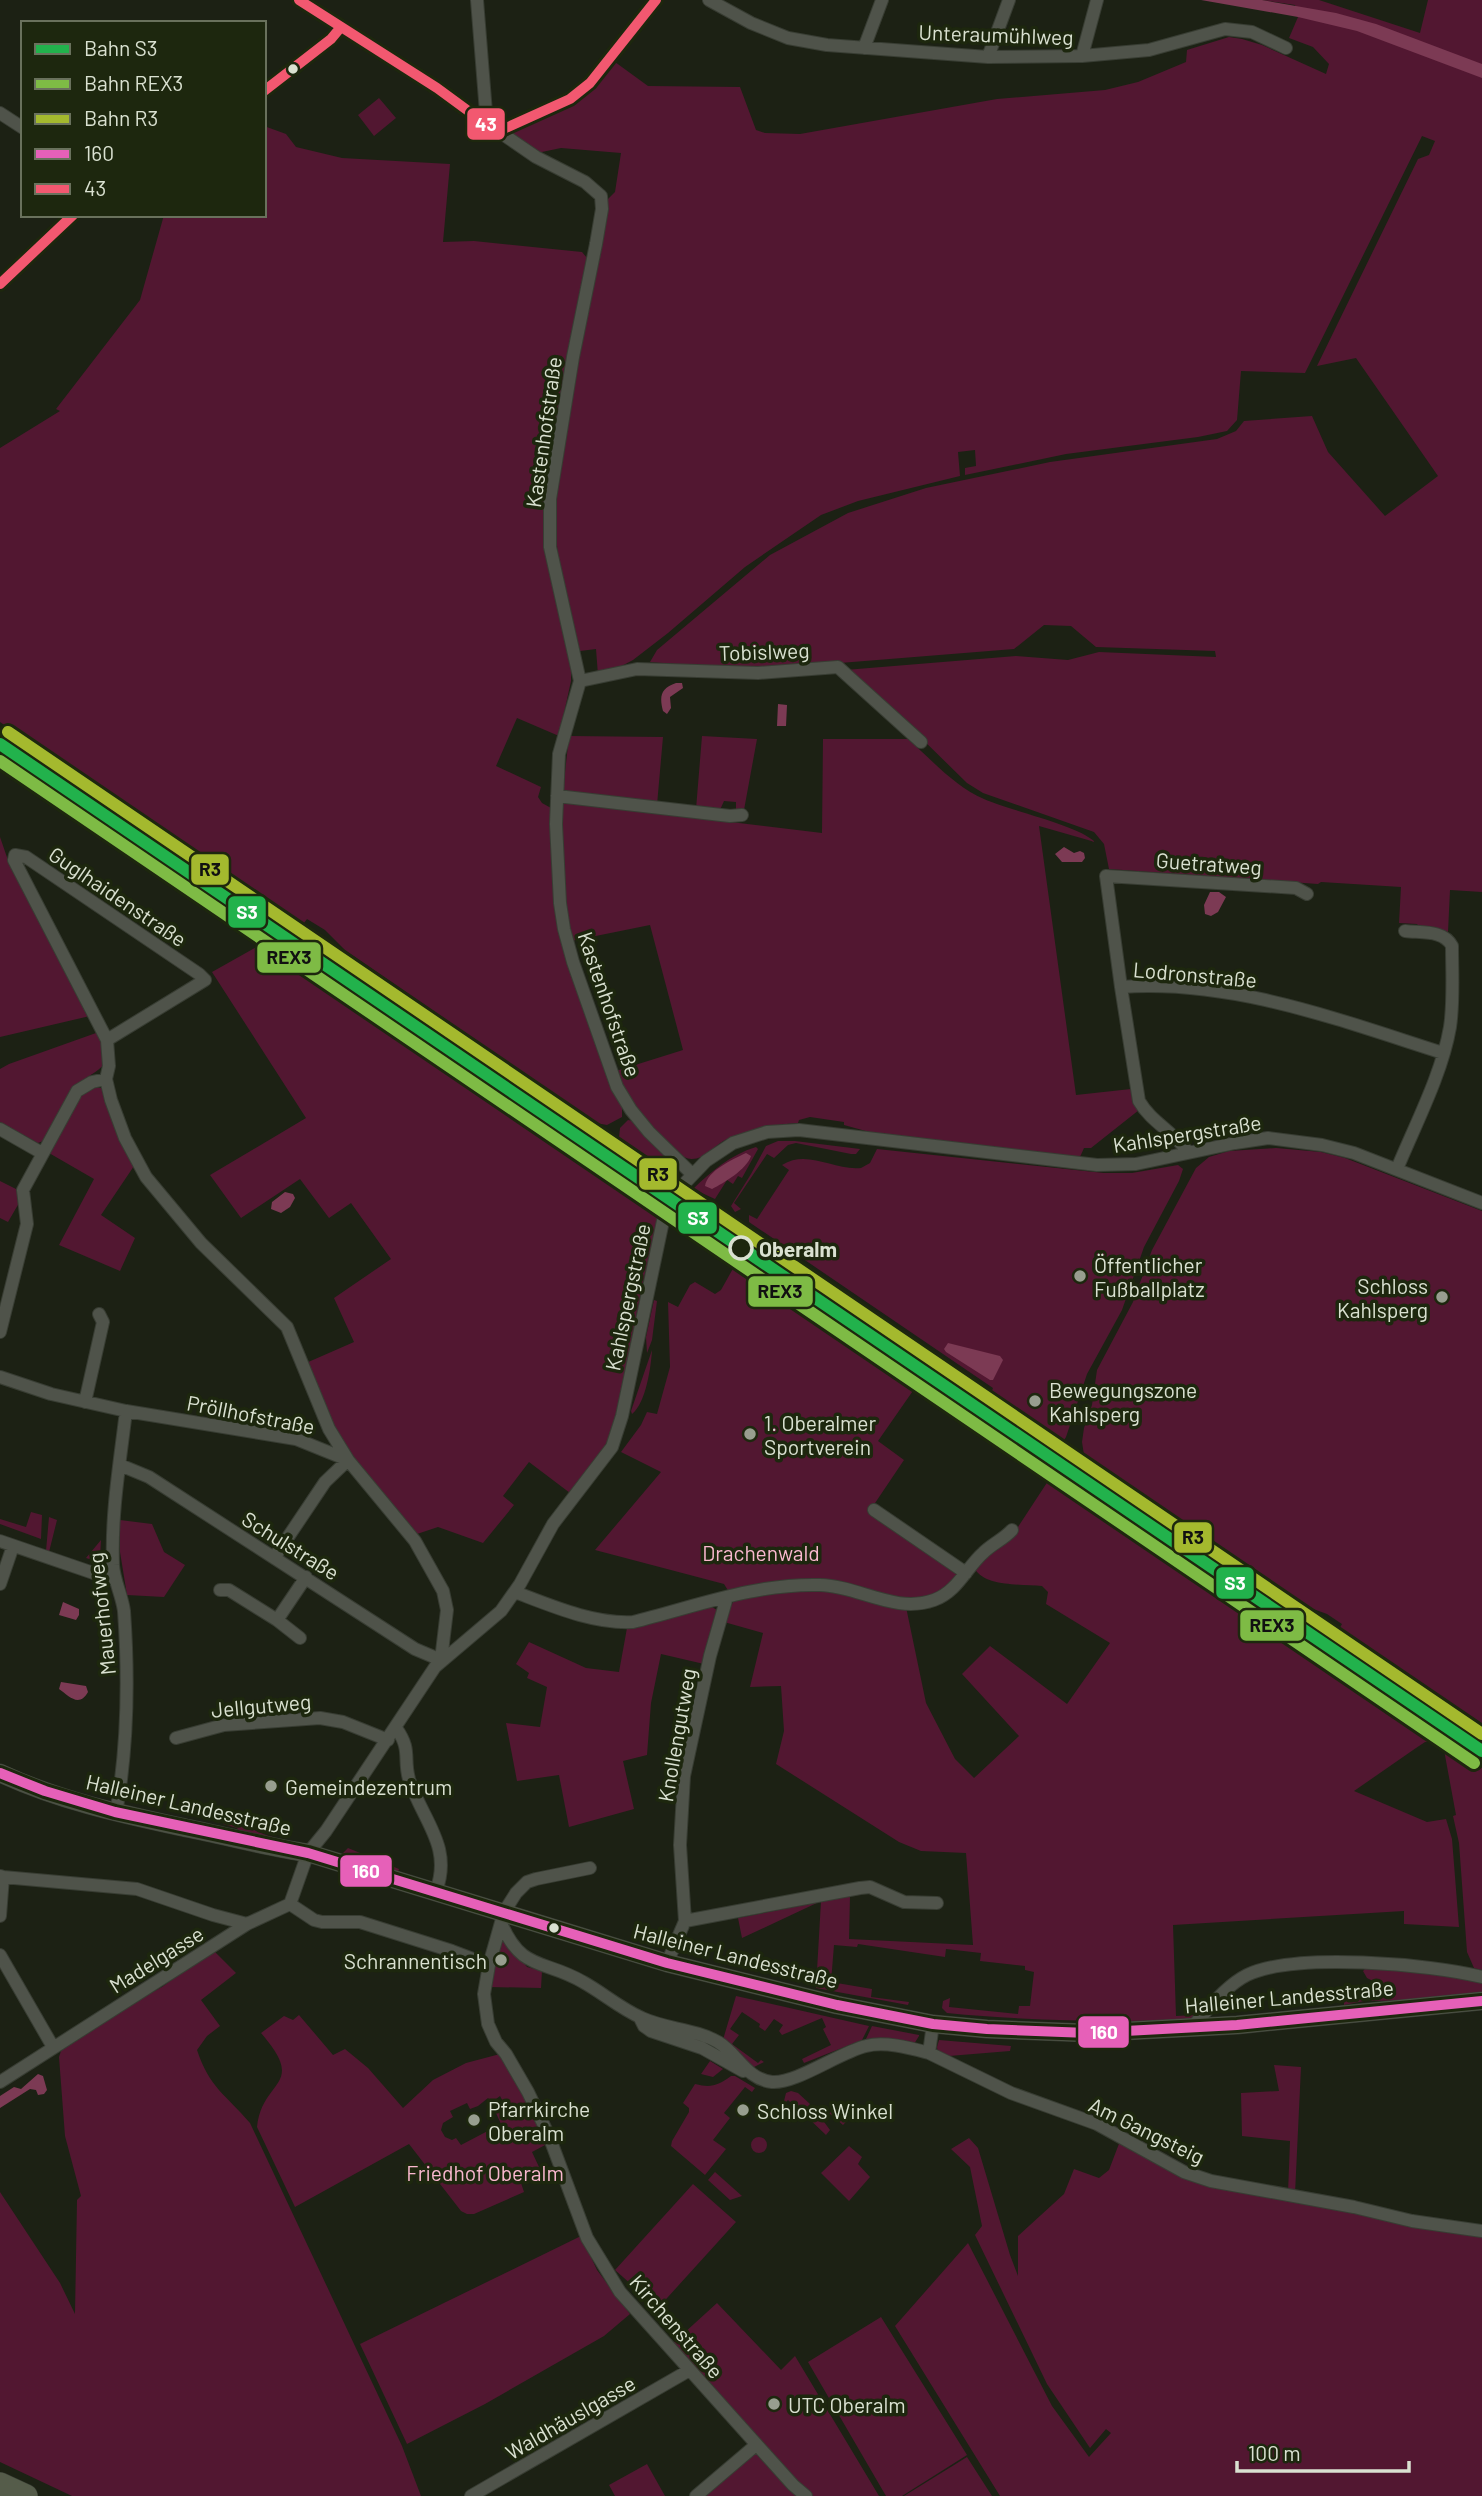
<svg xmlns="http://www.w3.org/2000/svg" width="1482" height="2496" font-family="Barlow,sans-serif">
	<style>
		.green { fill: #521731; fill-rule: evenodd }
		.water { fill: #7c3a54 }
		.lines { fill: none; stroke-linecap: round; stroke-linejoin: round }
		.street-casing { stroke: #383d33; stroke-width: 14 }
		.secondary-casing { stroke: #383d33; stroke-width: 19 }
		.highway-casing { stroke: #383d33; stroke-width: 24 }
		.street { stroke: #4f534a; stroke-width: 12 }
		.secondary { stroke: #4c5144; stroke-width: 18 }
		.highway { stroke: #555c4a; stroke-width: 23 }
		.bus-1-casing { stroke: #1d270e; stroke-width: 16 }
		.bus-2-casing { stroke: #1d270e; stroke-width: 16 }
		.bus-1 { stroke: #e660b8; stroke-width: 10 }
		.bus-2 { stroke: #f25870; stroke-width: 10 }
		.rail-1-casing { stroke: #1d270e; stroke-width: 18 }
		.rail-2-casing { stroke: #1d270e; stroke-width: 18 }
		.rail-3-casing { stroke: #1d270e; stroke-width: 18 }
		.rail-1 { stroke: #22b24c; stroke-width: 12 }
		.rail-2 { stroke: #7ebb45; stroke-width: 12 }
		.rail-3 { stroke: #a4b92e; stroke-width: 12 }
		.bus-dot { fill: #dae1d1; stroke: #1d270e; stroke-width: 2.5 }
		.stop-dot { fill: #1d270e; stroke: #dae1d1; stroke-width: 3.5 }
		.poi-dot { fill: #989e8f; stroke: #1d270e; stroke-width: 2.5 }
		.labels { text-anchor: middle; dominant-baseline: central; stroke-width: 7; stroke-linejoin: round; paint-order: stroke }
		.street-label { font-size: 21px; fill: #dae1d1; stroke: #1d270e }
		.stop-label { font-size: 21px; font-weight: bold; fill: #dae1d1; stroke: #1d270e; text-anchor: start }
		.poi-label { font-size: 21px; fill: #dae1d1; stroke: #1d270e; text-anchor: start }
		.park-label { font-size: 21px; fill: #fab8cf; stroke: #1d270e }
		.line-badge { stroke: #1d270e; stroke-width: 2.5 }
		.badge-label { font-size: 19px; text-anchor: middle; font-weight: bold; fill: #fff }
		.pale-badge-label { font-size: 19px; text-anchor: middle; font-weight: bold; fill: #111 }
	</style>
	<rect width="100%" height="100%" fill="#1c2114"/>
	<path class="green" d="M1262,0H1319L1420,33L1428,0H1482V892L1450,890L1448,932L1420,928L1417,924L1399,923L1401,887L1321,882L1318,884L1109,869L1104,844L1094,832L983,793L967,783L914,731L845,670L1016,656L1068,660L1099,652L1216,657L1215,651L1096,647L1071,626L1044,625L1014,649L752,670L650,662L657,650L770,555L848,513L926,488L1050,462L1217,439L1236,431L1244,421L1312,416L1328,452L1385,516L1438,476L1356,358L1317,366L1418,159L1429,155L1435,141L1422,136L1305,373L1241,371L1237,420L1227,431L1198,437L1066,454L965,475V468L976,466L975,450L958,452L960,476L858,501L821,515L745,567L668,633L633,660L610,672L598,675L596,649L580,651L558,557L554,512L564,435L607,200L615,192L621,153L561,148L537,153L507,135L512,129L578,99L595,87L615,62L648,86L740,87L756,130L765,133L800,134L997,99L1105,90L1138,82L1186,62L1187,50L1229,37L1242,39L1262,45L1326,74L1329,64L1313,47L1289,38L1298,17L1295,5Z
		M379,98L396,118L374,136L358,115Z
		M264,126L286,134L296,147L342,158L450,164L443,242L474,241L582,252L587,258L545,519L571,662V681L559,736L517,718L496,766L541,787L538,797L542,803L551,808L557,904L622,1105V1117L607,1125L596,1123L345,950L325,930L307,919L301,927L0,722V448L60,411L56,409L140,300L164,215H264Z
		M569,736L663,737L657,805L563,791Z
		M702,736L757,739L744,810L736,811V802L724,801L719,812L696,809Z
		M823,739H908C931,759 955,787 984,799C1011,811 1078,825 1095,842L1039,826L1076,1095L1131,1089L1139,1110L1091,1148H1084L1080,1157L873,1133L844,1125V1122L810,1117L799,1120L798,1123C772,1125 749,1129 725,1140C714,1146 705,1159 692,1159C675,1160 639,1115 630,1101C624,1092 620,1081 616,1071L683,1050L650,925L571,941L564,904L561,806L564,802L822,833Z
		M0,837L10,866L90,1016L0,1037Z
		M267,941L639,1194V1198L646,1203L651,1202L663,1208L657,1223L643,1282L612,1435L599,1455L570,1493L529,1462L503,1496L514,1505L483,1543L438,1527L417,1534L349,1454L320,1401L306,1363L354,1342L334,1298L391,1259L351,1203L329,1218L300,1179L241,1218L210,1175L306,1118L212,972Z
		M96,1033L100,1037L105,1063C97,1073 87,1076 78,1084L43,1141L38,1143L0,1122V1069L9,1064Z
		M94,1087L101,1088L106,1093L134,1166L101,1215L135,1238L120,1271L59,1245L94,1179L49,1153L82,1094Z
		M628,1120L633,1121L674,1165L677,1170L678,1180L619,1137L620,1128Z
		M778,1141H795L860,1149L856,1154H851L796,1143L788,1145L774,1158L767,1154L734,1203L741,1209L735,1212L731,1206L751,1174L766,1146Z
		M756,1147L758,1149L742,1178L738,1176L733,1184L727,1180L715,1199L693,1189C712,1171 730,1155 756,1147Z
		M1276,1148L1321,1152L1345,1158L1482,1211V1734L1433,1701L1424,1691L1414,1689L1336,1635L1342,1624L1327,1614L1305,1606L1084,1455L1082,1442L1084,1428L1092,1405L1097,1370L1133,1302L1152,1250L1196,1168L1209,1157L1229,1151Z
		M877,1149L1104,1173H1132L1178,1165L1183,1169L1179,1181L1144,1247L1122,1310L1087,1374L1066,1437L1060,1447L989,1399L993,1388L749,1222V1215L757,1219L789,1170L782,1165C808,1149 834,1171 861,1168L870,1163Z
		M0,1181L18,1190L19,1203L8,1222L0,1218Z
		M735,1265L776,1293L779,1291L917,1385L878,1441L904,1460L869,1512L958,1573L942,1591L925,1598L903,1599L837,1583L729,1592L724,1584L595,1550L661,1472L621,1452L641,1425L647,1412L657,1414L670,1367L668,1302L678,1307L690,1285L695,1282L715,1294L721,1290Z
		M654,1300L657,1301L652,1340L647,1353L646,1337Z
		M652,1350C651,1367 646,1403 632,1414L631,1411Z
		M1052,1475L1482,1766V1970L1474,1968L1467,1952L1459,1843L1453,1816L1456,1815L1444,1750L1433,1742H1425L1416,1748L1354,1791L1427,1822L1446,1819L1452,1839L1459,1927L1404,1924V1911L1173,1925L1176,2016L1195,2015L1188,2020C1107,2022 1028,2021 947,2013L942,2008L943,2001L950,1998L949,2007L1018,2014L1019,2006H1030L1034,1972L1025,1970V1966L980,1961L981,1953L946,1949L945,1957L858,1944L857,1947L834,1945L831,1982L872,1989L871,1997L909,2002L908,2005L816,1988L821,1901L742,1938L738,1918L850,1896L849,1939L973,1945L966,1853L921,1851L899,1842L776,1764L784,1731L781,1686L750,1687L763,1633L724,1622L733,1602L742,1597L807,1590L844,1592L906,1607L926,1703L955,1759L974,1778L1019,1736L962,1674L990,1646L1067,1704L1110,1643L1046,1604L1048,1592L1042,1586C1023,1584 985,1587 975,1569L1016,1530Z
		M31,1512L42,1515L41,1539L0,1524V1519L26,1527Z
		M49,1517L57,1520L49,1552L46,1551Z
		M120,1520L152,1524L164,1552L185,1565L164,1597L127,1595L120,1552Z
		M101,1540L100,1557L106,1558L107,1563L101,1570L97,1569L99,1562L86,1558Z
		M710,1606L717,1610L704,1664L661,1654L651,1703L647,1755L623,1761L634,1809L569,1827L559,1775L517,1781L506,1723L540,1727L547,1687L527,1678L529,1673L516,1664L529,1642L586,1668L619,1672L627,1628Z
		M227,1820C243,1823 257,1833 273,1837V1839L242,1835L237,1828L223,1824Z
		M348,1848L399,1869L397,1875L341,1855Z
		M502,1939H504L527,1967L542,1971L541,1988L489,1987Z
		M213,1950L236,1973L201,2000L220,2026L207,2036L197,2050C209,2087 226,2095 250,2123L402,2446L421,2496H72L0,2462V2192L60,2283L75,2314L77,2200L81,2196L65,2136L59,2057L62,2048L127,2006L162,1987Z
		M1366,1968C1405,1970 1444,1974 1482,1983V1992L1445,2000L1364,2001L1344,2005V2000L1370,1992L1377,1983L1367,1978L1363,1971Z
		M736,1996L869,2026L862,2040L804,2063L802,2059L831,2045L823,2029L826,2027L822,2018L782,2035L779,2031L783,2025L774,2019L765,2031L759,2027L760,2024L742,2012L730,2029L739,2035L732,2044L758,2063L761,2060L764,2062L754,2067L722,2043Z
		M299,2015L333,2055L345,2049L368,2068L403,2108L433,2080L466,2063L500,2054L513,2074L547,2144L532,2152L539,2167L519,2177L524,2192L474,2214H467L461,2211L409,2144L295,2207L257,2127C262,2078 308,2087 261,2033L284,2016L293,2020ZM500,2096L506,2107L496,2113L501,2124L461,2145L456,2138L452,2140L445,2137L441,2130L443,2123L453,2117L450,2111L467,2103L470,2109L478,2106L488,2098L492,2102Z
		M872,2026L919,2035V2036L914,2044L866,2039Z
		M939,2040L1011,2046L1010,2051L949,2056L938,2054L937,2047Z
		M710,2061L723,2069L713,2077L701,2074Z
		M1274,2065L1301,2067L1295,2194L1288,2193L1290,2141L1242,2136L1241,2093L1279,2091Z
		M731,2076H735L755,2088L752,2092L745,2087L724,2113L730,2118L713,2140L726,2149L705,2175L671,2146L672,2141L689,2112V2108L683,2103L695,2084C711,2088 717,2086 731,2076Z
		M791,2091L798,2093L810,2104L802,2113L788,2100L785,2103L784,2101L786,2093Z
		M813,2107L830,2130L826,2135L805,2115Z
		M847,2107L854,2113L843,2125L829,2113Z
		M751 2145a8 8 0 1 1 16 0a8 8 0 1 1-16 0Z
		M969,2138L978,2148L1010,2255L1018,2276V2236L1064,2194L1074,2169L1099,2178L1109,2170L1120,2141L1182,2176L1482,2236V2496H1000L895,2326L968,2243L1052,2406L1089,2457L1111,2433L1106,2429L1090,2448L1047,2384L975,2235L982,2226L970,2167L951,2149Z
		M849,2146L862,2157L858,2164L870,2177L849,2201L821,2173Z
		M715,2172L742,2196L730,2200L708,2180Z
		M693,2184L736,2222L658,2308L615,2270Z
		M581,2236L597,2270L630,2314L604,2336L485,2404L407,2444L360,2344Z
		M717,2303L781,2370L795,2356L879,2496H811L672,2344Z
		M881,2317L967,2455L902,2496H886L808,2362Z
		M754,2452L801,2496H701Z
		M967,2457L992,2496H904Z
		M647,2464L665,2496H615L609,2485Z"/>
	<path class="water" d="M1201,0H1262L1336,13L1376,24L1482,64V78L1357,31L1298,17Z
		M676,683H682L683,688L670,697L671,708L667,714L663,711C659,696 661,688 676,683Z
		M778,704L787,705L786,726H777Z
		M1064,847L1074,853L1080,851L1084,853L1085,858L1082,862H1062L1055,854Z
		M1210,892H1219L1226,897L1218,912L1211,916L1205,914L1204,905Z
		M746,1153L751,1156C747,1169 724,1183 712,1189L705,1186C708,1170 732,1160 746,1153Z
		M285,1192L293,1194L295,1198L290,1207L281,1213L271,1209L272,1202Z
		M948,1343L1000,1356L1003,1360L993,1380H990L946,1352L944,1349Z
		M63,1602L79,1609V1615L76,1620L59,1615Z
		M61,1682L86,1686L88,1692C79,1708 69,1696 59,1689Z
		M38,2074L43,2076L47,2090L44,2094L38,2095L36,2090L30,2089L0,2108V2096L14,2087L21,2089Z"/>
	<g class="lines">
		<g class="street-casing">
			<path id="street" d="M299,0L414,73L536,157L585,182L601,196L602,209L596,244L573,357L550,499V547L580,681L559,754L556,824L560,903L564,929L573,962L617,1087L631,1110L649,1132L692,1174
				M477,0L487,125
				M709,0L751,23L788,38L827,45L988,57L1082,56L1149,50L1225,29L1252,32L1286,48
				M864,48L882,0
				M1082,56L1097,0
				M988,57L1009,0
				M264,91L331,39L341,27
				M0,113L23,128
				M497,132L570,99L590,83L656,0
				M0,284L73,215
				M580,681L637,669L758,673L838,667L921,742
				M557,796L730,816L742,815
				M1121,987L1106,876L1296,888L1307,894
				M107,1040L205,980L199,974L26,857L15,855L14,860L107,1040L109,1066L106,1079L111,1100L125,1138L146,1177L201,1243L287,1327L329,1429L348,1460L325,1482L274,1558
				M0,1129L42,1153
				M1188,1152C1174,1132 1151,1122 1139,1101L1121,987C1232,979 1339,1020 1443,1053
				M1397,1169C1415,1125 1442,1074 1450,1027C1454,1001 1452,973 1452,946C1444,930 1422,933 1405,931
				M0,1332L27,1224L23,1190L77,1091L92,1082L106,1079
				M0,1377L51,1394L126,1411L296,1439L348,1460L415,1541L443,1591L447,1610L441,1660
				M85,1402L103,1322L99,1314
				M120,1465L149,1477L415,1649L441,1660
				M874,1510L966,1573
				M0,1541L105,1577L115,1578
				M0,1584L13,1546
				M220,1590H229L277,1620L300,1638
				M515,1592C552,1606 593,1624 633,1622C694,1607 756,1583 820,1585C859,1586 895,1614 934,1600C957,1592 967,1567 983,1553C992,1544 1004,1539 1012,1530
				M277,1620L306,1577
				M396,1728C412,1750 403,1758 409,1779C422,1820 453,1846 436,1891
				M176,1738L224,1725L320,1718L343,1722L388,1740
				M116,1813C128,1745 129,1680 124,1611C122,1595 114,1581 113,1565C111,1513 120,1462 126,1411
				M590,1868L536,1879L527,1882L516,1893L504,1912L489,1965L484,1994L488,2024L496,2042L506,2054L528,2092L549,2136L587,2238L620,2292L793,2485L806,2496
				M0,1876L3,1877L0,1916
				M3,1877L137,1889L213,1915L247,1924
				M290,1904L314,1920L322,1922H360L452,1951L489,1965
				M685,1921L860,1888L870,1887L904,1902L937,1903
				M501,1923C522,1972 544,1959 583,1982C603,1993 621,2009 642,2018C666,2029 695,2029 718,2042C738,2054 746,2079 772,2082C796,2084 840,2052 866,2046C885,2041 910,2048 929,2053L933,2024
				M0,1955L53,2047
				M667,1963L685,1921L680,1845L684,1776L710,1656L727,1597
				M640,2018L644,2026L651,2031L702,2048L743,2071
				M1192,2027C1208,2010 1225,1986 1247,1975C1295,1952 1430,1964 1482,1977
				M929,2053L1011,2093L1097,2124L1184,2172L1211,2181L1354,2207L1412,2221L1482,2231
				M0,2082L247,1924L290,1904L308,1853L326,1831L435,1667L501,1611L520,1584L553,1524L612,1447L622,1416L663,1221L683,1185L706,1161L733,1143L767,1132L799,1130L1097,1165L1136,1164L1235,1143L1268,1138L1322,1145L1354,1153L1482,1203
				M471,2496L688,2371
				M696,2496L756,2445"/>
		</g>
		<g class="secondary-casing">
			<path id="secondary" d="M0,1773C60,1801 122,1814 186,1828C227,1836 267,1847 308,1853L667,1963L837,2005L933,2024L987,2029L1088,2033L1237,2025L1482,2001"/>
		</g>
		<g class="highway-casing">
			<path id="highway" d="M0,2484L26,2496"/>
		</g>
		<use href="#street" class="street"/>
		<use href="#secondary" class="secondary"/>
		<use href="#highway" class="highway"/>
		<g class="bus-1-casing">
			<path id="bus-1" d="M0,1773L45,1791L115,1812L308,1853L667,1963L837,2005L933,2024L987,2029L1088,2033L1237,2025L1482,2001"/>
		</g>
		<g class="bus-2-casing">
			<path id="bus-2" d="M299,0L437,88L497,132L570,99L590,83L656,0
				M264,91L331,39L341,27
				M0,284L73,215"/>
		</g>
		<use href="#bus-1" class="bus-1"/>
		<use href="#bus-2" class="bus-2"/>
		<g class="rail-1-casing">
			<path id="rail-1" d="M0,744L1482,1751"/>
		</g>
		<g class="rail-2-casing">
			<path id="rail-2" d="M0,761L1474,1763"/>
		</g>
		<g class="rail-3-casing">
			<path id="rail-3" d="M8,732L1482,1734"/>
		</g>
		<use href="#rail-1" class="rail-1"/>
		<use href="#rail-2" class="rail-2"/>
		<use href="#rail-3" class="rail-3"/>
	</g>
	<g class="bus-dot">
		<circle cx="293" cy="69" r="6"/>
		<circle cx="554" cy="1928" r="6"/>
	</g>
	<circle class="stop-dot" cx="741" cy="1248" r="11"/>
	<g class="poi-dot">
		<circle cx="1080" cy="1276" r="7"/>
		<circle cx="1442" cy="1297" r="7"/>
		<circle cx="1035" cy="1401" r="7"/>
		<circle cx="750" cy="1434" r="7"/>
		<circle cx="271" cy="1786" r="7"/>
		<circle cx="501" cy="1960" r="7"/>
		<circle cx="743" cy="2110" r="7"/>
		<circle cx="474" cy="2120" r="7"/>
		<circle cx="774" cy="2404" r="7"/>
	</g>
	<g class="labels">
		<g class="street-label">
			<text transform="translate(996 34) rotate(2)">Unteraumühlweg</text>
			<text transform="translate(543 432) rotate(-82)">Kastenhofstraße</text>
			<text transform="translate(764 651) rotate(-2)">Tobislweg</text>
			<text transform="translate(1209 863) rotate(4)">Guetratweg</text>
			<text transform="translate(118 896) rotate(34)">Guglhaidenstraße</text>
			<text transform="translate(1195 974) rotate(5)">Lodronstraße</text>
			<text transform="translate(610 1004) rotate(71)">Kastenhofstraße</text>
			<text transform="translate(1187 1133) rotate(-9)">Kahlspergstraße</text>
			<text transform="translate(627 1297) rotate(-78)">Kahlspergstraße</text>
			<text transform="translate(251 1414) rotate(11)">Pröllhofstraße</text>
			<text transform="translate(291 1545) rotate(32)">Schulstraße</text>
			<text transform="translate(101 1614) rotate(-96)">Mauerhofweg</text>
			<text transform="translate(261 1705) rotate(-5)">Jellgutweg</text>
			<text transform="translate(676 1735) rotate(-80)">Knollengutweg</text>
			<text transform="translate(189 1804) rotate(13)">Halleiner Landesstraße</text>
			<text transform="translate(736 1955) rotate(14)">Halleiner Landesstraße</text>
			<text transform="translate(156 1959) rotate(-32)">Madelgasse</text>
			<text transform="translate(1289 1996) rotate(-5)">Halleiner Landesstraße</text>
			<text transform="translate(1147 2130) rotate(26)">Am Gangsteig</text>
			<text transform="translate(677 2326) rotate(49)">Kirchenstraße</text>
			<text transform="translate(570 2417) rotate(-30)">Waldhäuslgasse</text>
		</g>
		<g class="stop-label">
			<text x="759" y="1248">Oberalm</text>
		</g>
		<g class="poi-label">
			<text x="1094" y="1264">Öffentlicher<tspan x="1094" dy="24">Fußballplatz</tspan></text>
			<text x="1428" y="1285" text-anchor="end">Schloss<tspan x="1428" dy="24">Kahlsperg</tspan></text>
			<text x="1049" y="1389">Bewegungszone<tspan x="1049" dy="24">Kahlsperg</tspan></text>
			<text x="764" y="1422">1. Oberalmer<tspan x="764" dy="24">Sportverein</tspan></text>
			<text x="285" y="1786">Gemeindezentrum</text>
			<text x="487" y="1960" text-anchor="end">Schrannentisch</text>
			<text x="488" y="2108">Pfarrkirche<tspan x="488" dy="24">Oberalm</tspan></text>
			<text x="757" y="2110">Schloss Winkel</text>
			<text x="788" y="2404">UTC Oberalm</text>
		</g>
		<g class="park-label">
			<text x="761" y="1552">Drachenwald</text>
			<text x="485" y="2172">Friedhof Oberalm</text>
		</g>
	</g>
	<g class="line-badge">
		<rect x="466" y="107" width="40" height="34" rx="7" fill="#f25870"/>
		<rect x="190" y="853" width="40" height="33" rx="7" fill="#a4b92e"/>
		<rect x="227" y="895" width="40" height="34" rx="7" fill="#22b24c"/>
		<rect x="256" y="941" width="66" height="33" rx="7" fill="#7ebb45"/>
		<rect x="638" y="1157" width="40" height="34" rx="7" fill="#a4b92e"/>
		<rect x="677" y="1201" width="41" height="34" rx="7" fill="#22b24c"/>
		<rect x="747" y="1275" width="67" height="33" rx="7" fill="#7ebb45"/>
		<rect x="1173" y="1521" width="40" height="33" rx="7" fill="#a4b92e"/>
		<rect x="1215" y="1566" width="40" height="34" rx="7" fill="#22b24c"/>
		<rect x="1239" y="1609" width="66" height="33" rx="7" fill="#7ebb45"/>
		<rect x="339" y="1854" width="54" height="34" rx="7" fill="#e660b8"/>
		<rect x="1077" y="2015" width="53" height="34" rx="7" fill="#e660b8"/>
	</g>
	<g class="badge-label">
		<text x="486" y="131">43</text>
		<text x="247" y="919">S3</text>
		<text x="698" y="1225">S3</text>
		<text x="1235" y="1590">S3</text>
		<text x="366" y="1878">160</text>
		<text x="1104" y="2039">160</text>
	</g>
	<g class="pale-badge-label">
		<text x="210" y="876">R3</text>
		<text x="289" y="964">REX3</text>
		<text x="658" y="1181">R3</text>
		<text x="780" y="1298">REX3</text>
		<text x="1193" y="1544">R3</text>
		<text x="1272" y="1632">REX3</text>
	</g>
	<rect x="21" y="21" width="245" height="196" fill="#1d270e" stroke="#69715c" stroke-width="2"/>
	<rect x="35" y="44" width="35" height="10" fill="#22b24c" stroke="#69715c" stroke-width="2"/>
	<text x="84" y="56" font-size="21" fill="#dae1d1">Bahn S3</text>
	<rect x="35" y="79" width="35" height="10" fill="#7ebb45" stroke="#69715c" stroke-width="2"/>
	<text x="84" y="91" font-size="21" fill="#dae1d1">Bahn REX3</text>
	<rect x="35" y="114" width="35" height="10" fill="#a4b92e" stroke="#69715c" stroke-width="2"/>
	<text x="84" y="126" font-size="21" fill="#dae1d1">Bahn R3</text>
	<rect x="35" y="149" width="35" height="10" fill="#e660b8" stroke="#69715c" stroke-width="2"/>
	<text x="84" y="161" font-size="21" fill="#dae1d1">160</text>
	<rect x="35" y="184" width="35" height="10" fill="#f25870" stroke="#69715c" stroke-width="2"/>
	<text x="84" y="196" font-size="21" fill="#dae1d1">43</text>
	<path d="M1237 2461v10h172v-10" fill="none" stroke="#dae1d1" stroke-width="3.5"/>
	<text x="1248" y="2461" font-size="21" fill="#dae1d1" stroke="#1d270e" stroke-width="5" paint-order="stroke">100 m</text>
</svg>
